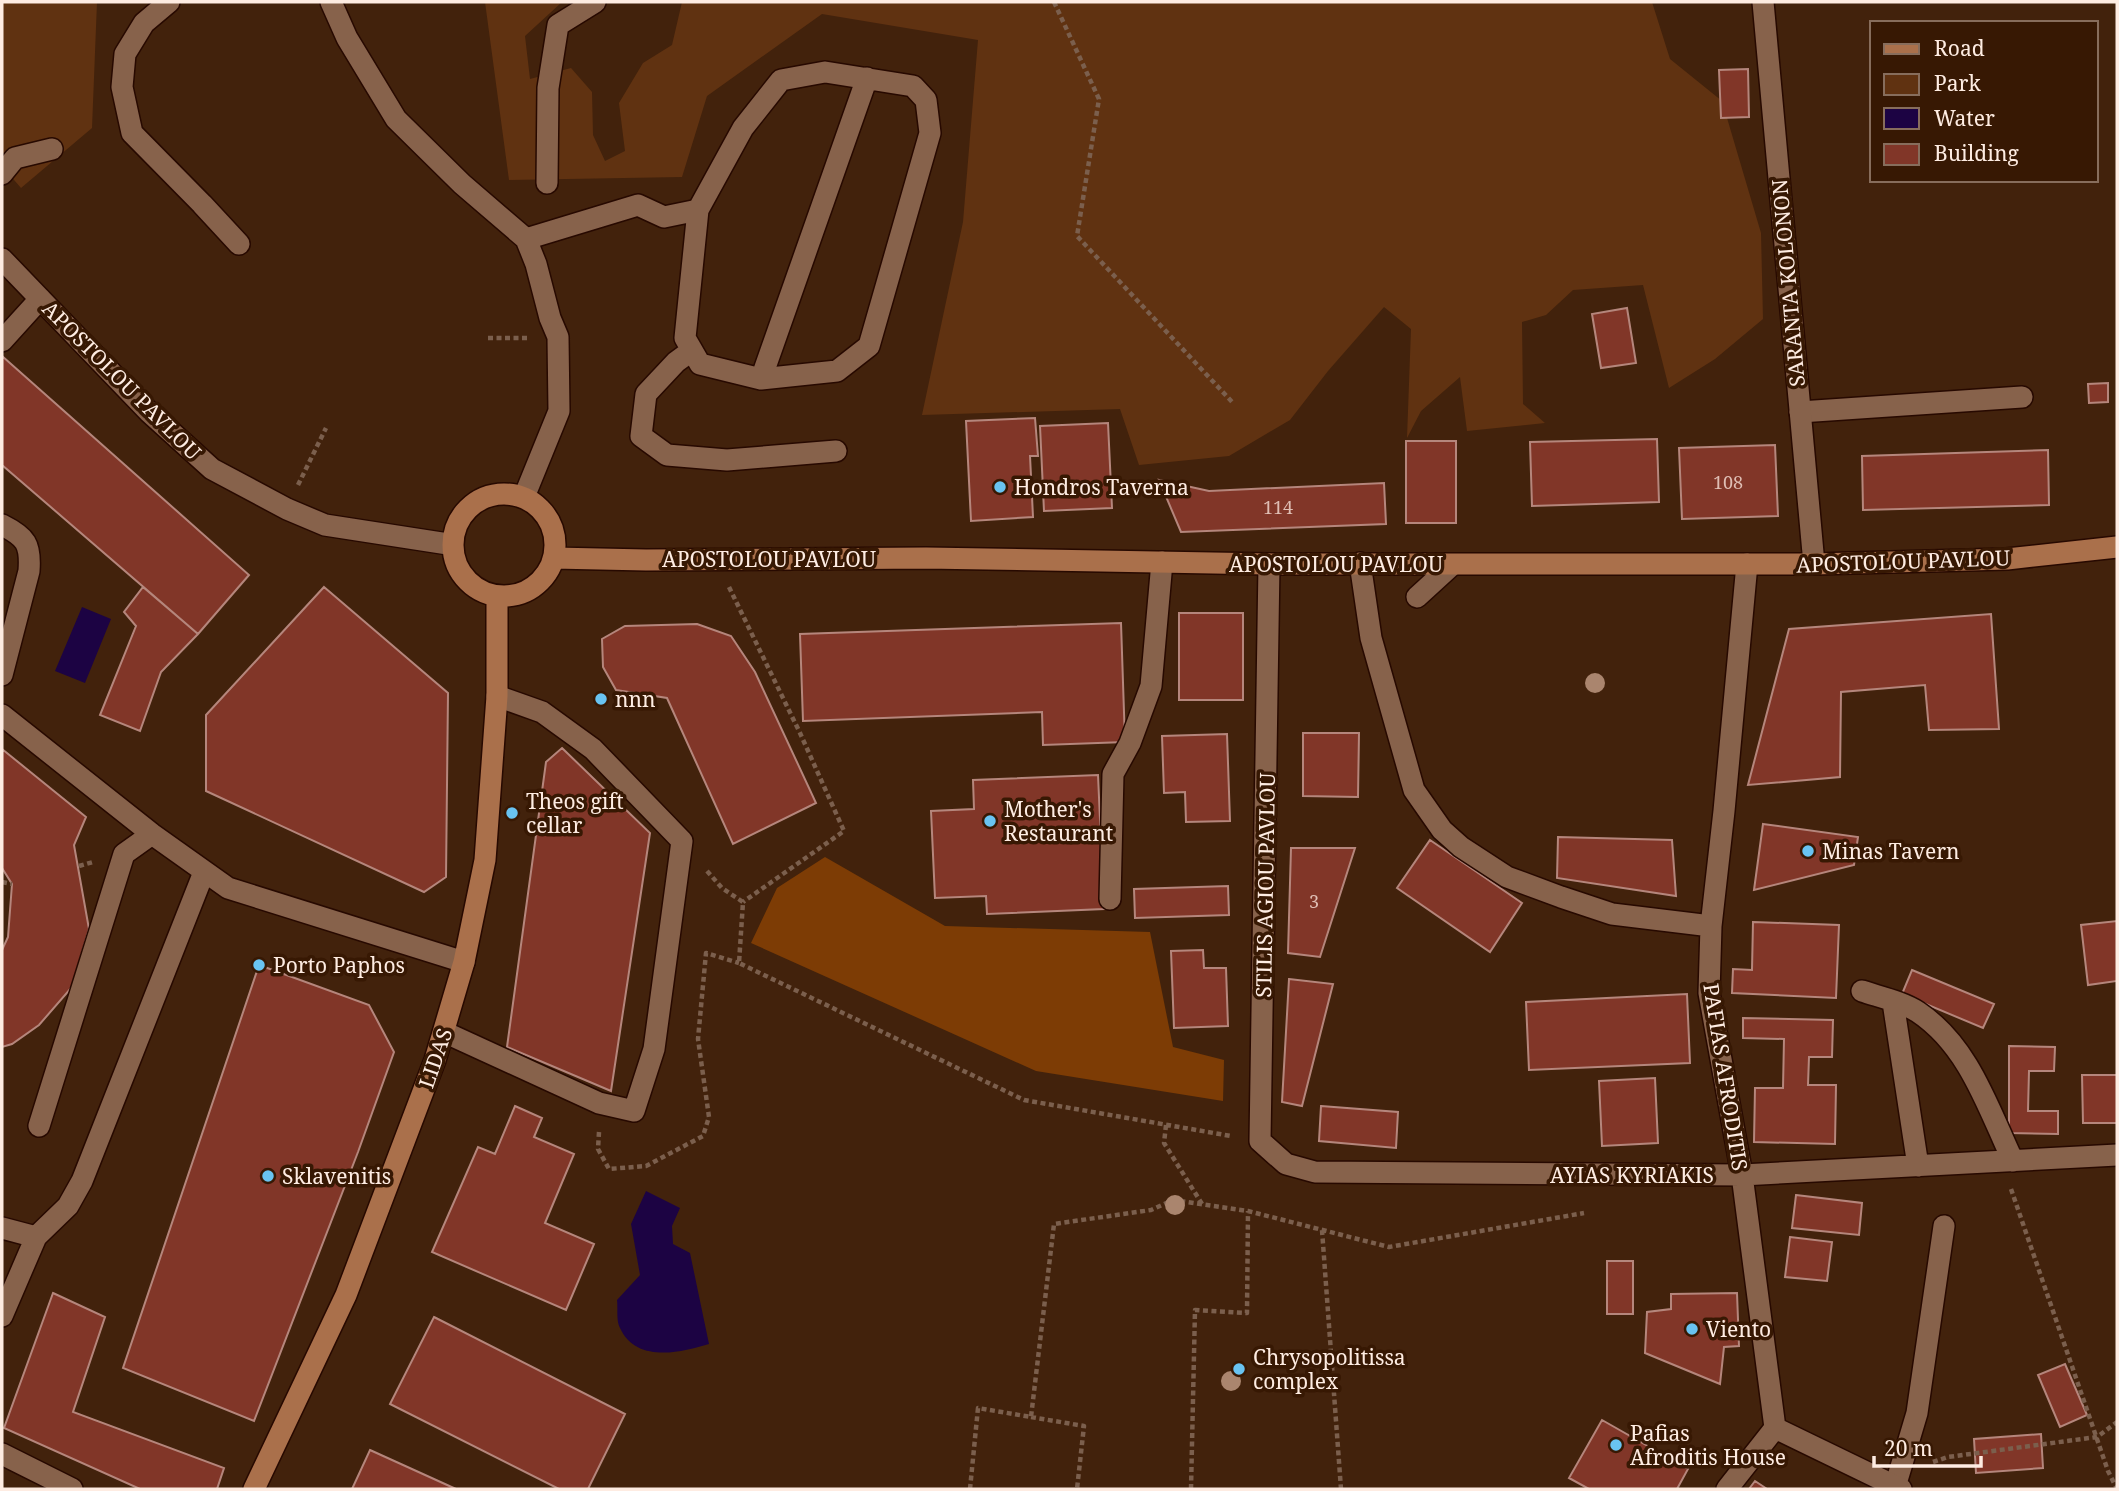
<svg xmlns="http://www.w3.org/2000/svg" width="2119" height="1491" font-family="'Noto Serif',serif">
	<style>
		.green { fill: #603211 }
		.forest { fill: #7d3c05 }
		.water { fill: #1c0343 }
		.building { fill: #813628; stroke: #b5867c; stroke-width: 2 }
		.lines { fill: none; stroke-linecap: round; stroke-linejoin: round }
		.lane-casing { stroke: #270900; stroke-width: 24 }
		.street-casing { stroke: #270900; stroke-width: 24 }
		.secondary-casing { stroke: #270900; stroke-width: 24 }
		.path { stroke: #7b5f4d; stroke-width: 4.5; stroke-dasharray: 5 3.5; stroke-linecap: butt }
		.lane { stroke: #87624b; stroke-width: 21 }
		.street { stroke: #87624b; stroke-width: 21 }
		.secondary { stroke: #aa704b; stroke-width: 21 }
		.tree { fill: #aa856e }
		.poi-dot { fill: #69c3f1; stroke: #371803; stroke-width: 2.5 }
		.labels { text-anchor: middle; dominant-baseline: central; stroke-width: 7; stroke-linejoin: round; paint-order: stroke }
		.number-label { font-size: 18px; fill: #dfbeb4 }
		.street-label { font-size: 21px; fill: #feece2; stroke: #371803 }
		.poi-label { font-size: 21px; fill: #feece2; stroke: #371803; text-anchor: start }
	</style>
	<rect width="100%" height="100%" fill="#42220c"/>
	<path class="green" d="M2,2H97L92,128L21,188L2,166Z
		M485,2H562L525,36L530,79L571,68L592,92L593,135L605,161L625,151L619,103L643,63L672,45L682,2H1652L1670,59L1722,101L1761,233L1763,319L1715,359L1669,388L1643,285L1573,290L1546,315L1522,322L1523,404L1545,423L1467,431L1460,377L1421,411L1407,438L1411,329L1384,307L1328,371L1290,420L1229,456L1139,465L1120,409L922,415L963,222L978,40L822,14L707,96L682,177L509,180Z"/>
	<path class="forest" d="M825,857L945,926L1150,932L1173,1047L1224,1060L1223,1101L1036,1071L751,943L777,888Z"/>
	<path class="water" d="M82,607L111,619L85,683L55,671Z
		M646,1191L680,1208L672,1226L673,1244L690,1253L709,1344C680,1353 636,1363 620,1328C616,1321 618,1308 617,1300L640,1275L631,1224Z"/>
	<path class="building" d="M1748,69L1749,117L1721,118L1719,70Z
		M1627,308L1636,363L1601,368L1592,314Z
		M2,356L249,575L198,634L2,465Z
		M2108,383V402L2089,403L2088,384Z
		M1035,418L1038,456H1030L1033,517L971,521L966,421Z
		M1108,423L1112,508L1044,511L1040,426Z
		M1657,439L1659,502L1532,506L1530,442Z
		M1406,441H1456V523H1406Z
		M1775,445L1778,516L1682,519L1679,448Z
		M2048,450L2049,505L1863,510L1862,456Z
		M1159,480L1209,491L1384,483L1386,524L1181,532Z
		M143,587L198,634L161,672L140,731L100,715L136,626L124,612Z
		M324,587L448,693L446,877L424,892L206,791V715Z
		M1179,613H1243V700H1179Z
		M1991,614L1999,729L1929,730L1925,685L1841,692L1840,777L1748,785L1789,629Z
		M1121,623L1125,742L1043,745L1042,712L803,721L800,634Z
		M697,624L731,636L755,672L816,803L733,844L667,698L616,690L603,667L602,639L625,626Z
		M1303,733H1359L1358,797L1303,796Z
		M1227,734L1230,821L1186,822L1185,792L1164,793L1162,736Z
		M562,748L650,833L611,1091L507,1047L546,762Z
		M2,749L86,817L74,845L89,929L72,987L39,1025L12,1044L2,1047V950L8,937L12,884L2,868Z
		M1098,775L1104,909L987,914L986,896L935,898L931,811L974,809L973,780Z
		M1763,824L1858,837L1854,865L1754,890Z
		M1558,837L1672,840L1676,896L1557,878Z
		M1430,840L1522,903L1490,952L1397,888Z
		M1291,848H1355L1320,957L1288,953Z
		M1228,886L1229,915L1135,918L1134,889Z
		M2117,921V981L2088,985L2081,925Z
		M1753,922L1839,925L1836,998L1732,993L1733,969L1752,970Z
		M1203,950L1204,968H1226L1228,1026L1174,1028L1171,951Z
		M259,965L369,1005L394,1052L358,1152L254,1421L123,1368Z
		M1912,970L1994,1004L1983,1028L1902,994Z
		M1289,979L1333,984L1302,1106L1282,1102Z
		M1687,994L1690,1063L1529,1070L1526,1002Z
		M1743,1018L1833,1020L1832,1057H1809L1808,1085H1836L1835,1144L1754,1142L1755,1088H1783L1784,1039L1743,1038Z
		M2009,1046L2055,1047L2054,1071H2029L2028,1111H2058V1134L2009,1133Z
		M2082,1075H2117V1123H2083Z
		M1655,1078L1658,1143L1602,1146L1599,1081Z
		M515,1106L542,1118L534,1137L574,1154L545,1223L594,1244L566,1310L432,1252L478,1147L495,1154Z
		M1321,1106L1398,1112L1396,1148L1319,1141Z
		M1796,1195L1862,1203L1859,1235L1792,1228Z
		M1790,1237L1832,1242L1827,1281L1785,1277Z
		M1607,1261H1633V1314H1607Z
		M53,1293L105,1317L73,1412L224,1468L217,1489H140L4,1428Z
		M1737,1293L1739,1346L1724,1347L1720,1384L1645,1353L1647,1312L1671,1309V1294Z
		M434,1317L625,1414L588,1489H559L390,1404Z
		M2065,1364L2087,1415L2060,1427L2038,1375Z
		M1602,1420L1688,1469L1677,1489H1589L1569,1478Z
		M2041,1434L2043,1468L1976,1473L1974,1439Z
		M370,1450L456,1489H352Z
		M1755,1481L1767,1489H1749Z"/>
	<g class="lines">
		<g class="lane-casing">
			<path id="lane" d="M169,2L144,23L125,54L122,87L132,133L202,204L239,244
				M331,2L347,38L396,119L462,184L526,239L536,264L550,318L558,337L559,411L524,497
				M2,174L15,158L52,149
				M547,183L548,88L558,25L595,2
				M526,239L638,205L664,217L698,210L743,128L781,80L825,72L913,86L926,100L930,133L869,346L837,371L761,379L700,364L685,338L698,210
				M2,341L40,299
				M691,351L676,362L646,394L641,436L667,455L727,460L836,451
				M761,379L867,78
				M1800,412L2022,397
				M2,525C26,537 31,544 29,571L2,675
				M1417,597L1452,565
				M2,715L152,834L228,888L464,962
				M444,1032L599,1103L634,1111L654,1049L682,841L593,749L542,712L497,696
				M39,1126L124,854L152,834
				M2,1228L36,1237
				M2,1316L36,1237L68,1206L82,1181L204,872
				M1895,1487L1917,1413L1944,1226"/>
		</g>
		<g class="street-casing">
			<path id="street" d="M1763,2L1814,564
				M2,259L149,412L212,469L287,509L325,525L448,544L452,543
				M1360,563L1371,638L1414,790L1442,830L1461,847L1507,877L1561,897L1612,914L1711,926
				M1269,564L1260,1141L1286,1164L1315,1172L1742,1175L2117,1155
				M1110,899L1113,774L1130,743L1151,686L1162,562
				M1862,991C1880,997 1903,1002 1918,1012C1969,1046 1988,1108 2013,1161
				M1893,1002L1918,1166
				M1775,1428L1901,1489
				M2,1454L72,1489
				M1727,1489L1775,1428L1742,1175L1709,993L1711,926L1724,811L1747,564"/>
		</g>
		<g class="secondary-casing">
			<path id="secondary" d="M453 545a51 51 0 1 1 102 0a51 51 0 1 1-102 0Z
				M554,558L646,560L926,558L1269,564H1814L2007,559L2117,547
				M254,1489L346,1295L435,1060L464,962L485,860L497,696V596"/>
		</g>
		<path class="path" d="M1054,2L1099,99L1077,236L1234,404
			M488,338H527
			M298,485L326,428
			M729,587L800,733L844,831L743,902
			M79,866L93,862
			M707,871L722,888L743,902L739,963L1024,1100L1231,1136
			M2,882L12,884
			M1166,1125L1164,1143L1202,1204
			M599,1132L598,1149L609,1169L646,1166L703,1136L709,1117L698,1039L706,953L739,963
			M2011,1189L2108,1471L2117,1489
			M1322,1230L1341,1489
			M1031,1417L1084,1426L1077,1489
			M1933,1462L1948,1457L2097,1437L2117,1422
			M970,1489L978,1408L1031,1417L1054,1224L1151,1210L1173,1200L1248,1211L1389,1247L1584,1213
			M1191,1489L1195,1310L1247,1313L1248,1211"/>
		<use href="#lane" class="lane"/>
		<use href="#street" class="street"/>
		<use href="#secondary" class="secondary"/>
	</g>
	<g class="tree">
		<circle cx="1595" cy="683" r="10"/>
		<circle cx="1175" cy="1205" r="10"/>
		<circle cx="1231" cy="1381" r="10"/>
	</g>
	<g class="poi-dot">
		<circle cx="1000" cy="487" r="7"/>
		<circle cx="601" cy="699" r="7"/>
		<circle cx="512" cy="813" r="7"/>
		<circle cx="990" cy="821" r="7"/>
		<circle cx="1808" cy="851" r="7"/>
		<circle cx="259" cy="965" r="7"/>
		<circle cx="268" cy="1176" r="7"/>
		<circle cx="1692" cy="1329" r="7"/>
		<circle cx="1239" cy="1369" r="7"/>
		<circle cx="1616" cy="1445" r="7"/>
	</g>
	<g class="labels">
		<g class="number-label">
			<text x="1728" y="482">108</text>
			<text x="1278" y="507">114</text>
			<text x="1314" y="901">3</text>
		</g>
		<g class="street-label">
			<text transform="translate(1788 283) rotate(-95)">SARANTA KOLONON</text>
			<text transform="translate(122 380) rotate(45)">APOSTOLOU PAVLOU</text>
			<text x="769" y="559">APOSTOLOU PAVLOU</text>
			<text transform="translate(1903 561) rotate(-2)">APOSTOLOU PAVLOU</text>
			<text x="1336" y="564">APOSTOLOU PAVLOU</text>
			<text transform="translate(1265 885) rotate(-89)">STILIS AGIOU PAVLOU</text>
			<text transform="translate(435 1058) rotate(-71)">LIDAS</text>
			<text transform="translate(1726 1077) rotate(81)">PAFIAS AFRODITIS</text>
			<text x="1632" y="1175">AYIAS KYRIAKIS</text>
		</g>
		<g class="poi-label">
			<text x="1014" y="487">Hondros Taverna</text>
			<text x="615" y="699">nnn</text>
			<text x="526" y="801">Theos gift<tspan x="526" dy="24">cellar</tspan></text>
			<text x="1004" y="809">Mother's<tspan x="1004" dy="24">Restaurant</tspan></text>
			<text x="1822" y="851">Minas Tavern</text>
			<text x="273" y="965">Porto Paphos</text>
			<text x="282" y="1176">Sklavenitis</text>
			<text x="1706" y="1329">Viento</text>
			<text x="1253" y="1357">Chrysopolitissa<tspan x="1253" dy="24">complex</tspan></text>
			<text x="1630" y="1433">Pafias<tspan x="1630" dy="24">Afroditis House</tspan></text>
		</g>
	</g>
	<rect width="2119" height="1491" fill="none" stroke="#feece2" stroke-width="7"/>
	<rect x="1870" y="21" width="228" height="161" fill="#371803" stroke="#876d5c" stroke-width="2"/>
	<rect x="1884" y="44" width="35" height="10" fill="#aa704b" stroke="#876d5c" stroke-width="2"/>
	<text x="1934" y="56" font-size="21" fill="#feece2">Road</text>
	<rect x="1884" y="74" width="35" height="21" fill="#603211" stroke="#876d5c" stroke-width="2"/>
	<text x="1934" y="91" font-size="21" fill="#feece2">Park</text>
	<rect x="1884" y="108" width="35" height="21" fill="#1c0343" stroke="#876d5c" stroke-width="2"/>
	<text x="1934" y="126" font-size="21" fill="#feece2">Water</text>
	<rect x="1884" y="144" width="35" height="21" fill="#813628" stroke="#876d5c" stroke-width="2"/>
	<text x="1934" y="161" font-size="21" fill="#feece2">Building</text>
	<path d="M1874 1456v10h107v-10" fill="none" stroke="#feece2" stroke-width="3.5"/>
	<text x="1884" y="1456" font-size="21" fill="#feece2" stroke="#371803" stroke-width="5" paint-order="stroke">20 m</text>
</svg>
